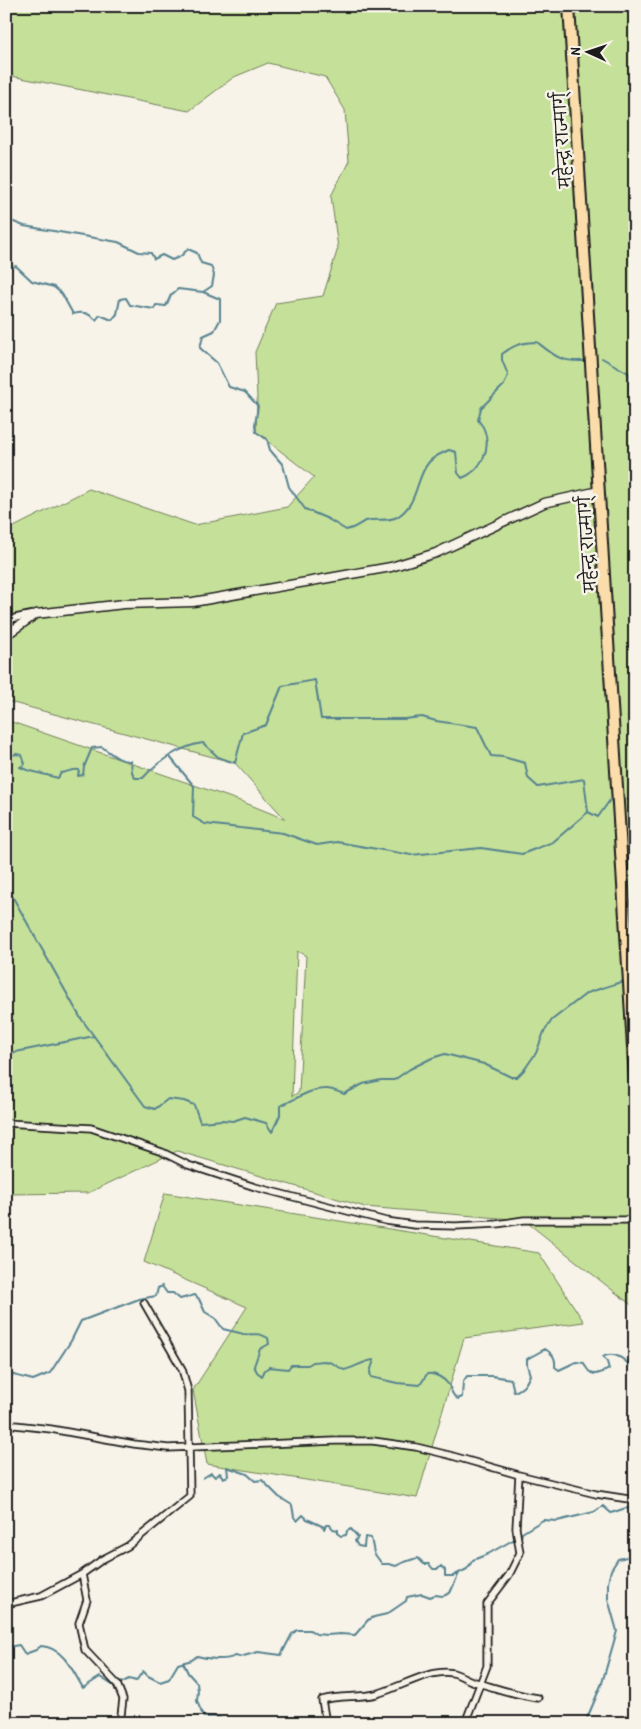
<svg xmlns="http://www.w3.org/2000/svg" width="641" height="1729" font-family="'Patrick Hand','Playpen Sans Deva',sans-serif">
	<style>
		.green { fill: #c5e199; stroke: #707e5a; fill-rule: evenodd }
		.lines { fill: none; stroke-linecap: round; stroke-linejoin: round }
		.stream { stroke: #568290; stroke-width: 2 }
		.minor-casing { stroke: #1c1c1c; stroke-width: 9 }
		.tertiary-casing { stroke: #1c1c1c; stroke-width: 11 }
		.trunk-casing { stroke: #1c1c1c; stroke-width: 14 }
		.minor { stroke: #f7f3e8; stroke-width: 5.5 }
		.tertiary { stroke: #f7f3e8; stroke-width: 8 }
		.trunk { stroke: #faddab; stroke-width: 10 }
		.labels { text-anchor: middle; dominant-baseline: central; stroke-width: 5; stroke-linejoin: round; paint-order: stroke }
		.street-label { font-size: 16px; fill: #1c1c1c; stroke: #f7f3e8 }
	</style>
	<rect width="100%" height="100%" fill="#f7f3e8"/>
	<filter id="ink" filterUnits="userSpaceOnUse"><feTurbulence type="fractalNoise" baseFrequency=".02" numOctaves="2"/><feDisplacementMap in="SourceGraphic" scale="10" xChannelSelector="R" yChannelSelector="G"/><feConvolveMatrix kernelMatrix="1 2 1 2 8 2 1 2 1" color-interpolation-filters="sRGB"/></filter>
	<g filter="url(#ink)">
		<path class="green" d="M6,6H635V1308L524,1220L365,1207L177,1151L88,1193L6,1194V720L243,802L285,819L235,763L6,701V531L89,489L195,525L287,507L314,477L256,432L257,397L255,352L276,303L323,296L338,248L331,196L349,161L345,110L325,77L268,63L234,77L189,111L6,75ZM297,951L306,956L299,1092L292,1096Z
			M165,1193L539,1253L584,1322L464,1338L417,1498L207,1464L193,1390L247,1307L144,1262Z"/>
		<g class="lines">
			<path class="stream" d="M6,219L24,226L118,242L139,252L151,253L154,259L162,255L172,260L181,256L188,249L197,253L201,263L211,266L214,275L212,286L203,292L220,299V320L214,331L203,336L200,348L217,363L229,387L245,392L258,406L255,425L256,432L267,439L270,450L283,465L289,487L305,509L328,519L346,530C357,528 359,523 366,521C376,518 387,522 397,517C419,504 415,478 429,462C434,456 443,453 449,450L456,452L458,473L462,478C481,471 492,449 484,429C483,426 480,423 478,420L481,408L504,385L508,375L502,360V354C514,345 522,342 537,342C556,357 560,362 585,361
				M6,269L16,266L32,281L54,287L62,294L73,314C84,311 88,313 96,320L100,315L112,320L117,314L120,299L126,298L130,305L154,309L156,305L166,306L171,295L178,289L203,292
				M602,358L630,374L629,388L635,402
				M6,757L16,754L22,755L25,764L20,767L27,770L58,778L61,773C68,772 72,769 79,770L78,776L83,775L84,767L92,748L102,747C111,753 119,762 131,761L132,772L135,778H143C158,761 181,746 203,743L218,757L235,763L243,733L266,725L282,686L315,680L321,719H404L422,717L436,721L477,727L491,756L503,757L525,763L528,778L538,787L584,779L588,812L598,817L610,800
				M170,757L194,786L193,817L205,824L283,833L317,845L337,842L411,855L481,848L522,854L553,842L588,812
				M628,800L635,799
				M6,885L80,1017L145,1106L155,1109L168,1099L184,1101L194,1105L200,1122L222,1120L233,1121L245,1117L266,1123L272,1132L280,1115V1106C295,1100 308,1089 325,1089C331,1088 338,1092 344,1094L363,1084L381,1080H394L410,1069L432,1058L445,1054L484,1064L511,1077H517L524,1070L536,1053L544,1032L552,1020L587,993L624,981
				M6,1054L94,1036
				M6,1373L33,1380L50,1373L71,1341L81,1321L139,1299L156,1296L158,1288L162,1286L167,1293H173L180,1299L195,1295L199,1299L205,1312L215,1318L223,1329C230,1331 237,1332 243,1334C253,1336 256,1331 268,1338L269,1344L260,1349L254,1366L257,1372L262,1376L265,1370L269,1367L288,1369L291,1365H308L313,1362L324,1361L332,1363L344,1370C354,1368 363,1361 374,1360L370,1372L371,1377L397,1383L420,1385L427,1374C435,1373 444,1378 449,1385C452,1391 451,1395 458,1399L462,1397L463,1382L467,1376H492L511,1379L514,1392C524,1388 526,1384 530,1375L527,1365V1359L545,1349C553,1354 556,1358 555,1367L559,1370L576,1362L584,1363C590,1378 597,1375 609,1369L607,1362L603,1357C615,1350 630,1362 635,1374
				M203,1478L211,1473L215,1477L220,1473L223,1478L228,1476L227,1467L247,1474L255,1481L262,1480L279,1497L292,1505L294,1517L297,1521L303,1515L307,1519L324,1527V1529L326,1525H330L333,1529L338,1530V1534L341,1536L346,1535L347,1531L351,1529L358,1537L355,1541L358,1546L364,1547L365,1537L371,1538L374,1553L382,1564H389L396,1566C403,1562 410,1560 418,1558L424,1564H429L433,1569H438L441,1566L445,1570V1576H453L467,1569L473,1560L488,1554L513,1540
				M521,1537L522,1533L543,1520L557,1521L594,1512L603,1506L611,1513L626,1508L635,1510
				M6,1656L8,1647L19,1645L25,1654L36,1650L41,1646C63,1647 73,1671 83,1688L100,1677L117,1688
				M183,1662L188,1673L197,1683L198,1691L197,1701L203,1716L204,1717C215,1717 219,1715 227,1723
				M119,1684L129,1679L136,1681L143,1671L148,1676L160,1682L169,1679L178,1664L192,1660L197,1656C207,1659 226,1661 235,1656L240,1657L258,1652L281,1655L292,1634L297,1630H310L316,1634L327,1635L340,1634L355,1635L368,1620L374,1617L387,1614L406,1601L407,1597L422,1594L430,1597L435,1595L443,1596L450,1593L459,1573
				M585,1723L602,1683L617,1631L608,1599V1583L611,1570L618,1559L635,1555"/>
			<g class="minor-casing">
				<path id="minor" d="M6,620L34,614
					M6,1123L91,1128L162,1152L188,1165L255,1187L386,1221L414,1225L456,1226L497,1224L524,1220H635
					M6,1424L51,1429L134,1444L168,1448L335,1441H373L416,1447L449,1455L519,1475L596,1494L635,1500
					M6,1604L41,1596L82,1574
					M120,1723L123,1699L117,1684L85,1650L79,1623L87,1600L82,1574L103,1559L128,1546L190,1496L188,1391L182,1369L144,1303
					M326,1723L322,1700C340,1695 358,1698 376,1694C397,1689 430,1668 453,1673C461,1675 467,1680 475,1682C496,1688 515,1695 538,1698
					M465,1723L487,1666V1604L509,1575L520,1553L516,1528L519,1475"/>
			</g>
			<g class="tertiary-casing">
				<path id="tertiary" d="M6,635L36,614L124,604L193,602L391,567L436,553L544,503L599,491"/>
			</g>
			<g class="trunk-casing">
				<path id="trunk" d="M569,6L635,1080"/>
			</g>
			<use href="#minor" class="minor"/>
			<use href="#tertiary" class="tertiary"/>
			<use href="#trunk" class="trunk"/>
		</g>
	</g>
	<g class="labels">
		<g class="street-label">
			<text transform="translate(562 140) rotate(-94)">महेन्द्र राज्मार्ग्</text>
			<text transform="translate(587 544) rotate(-94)">महेन्द्र राज्मार्ग्</text>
		</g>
	</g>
	<rect width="641" height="1729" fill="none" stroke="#f7f3e8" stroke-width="25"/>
	<rect x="12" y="12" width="616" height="1704" fill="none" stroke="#1c1c1c" stroke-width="2" filter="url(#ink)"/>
	<g transform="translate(588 52) rotate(273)" stroke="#f7f3e8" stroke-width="4" paint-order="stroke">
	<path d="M0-4L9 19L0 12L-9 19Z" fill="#1c1c1c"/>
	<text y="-8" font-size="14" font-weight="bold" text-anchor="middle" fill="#1c1c1c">N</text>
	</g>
</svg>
